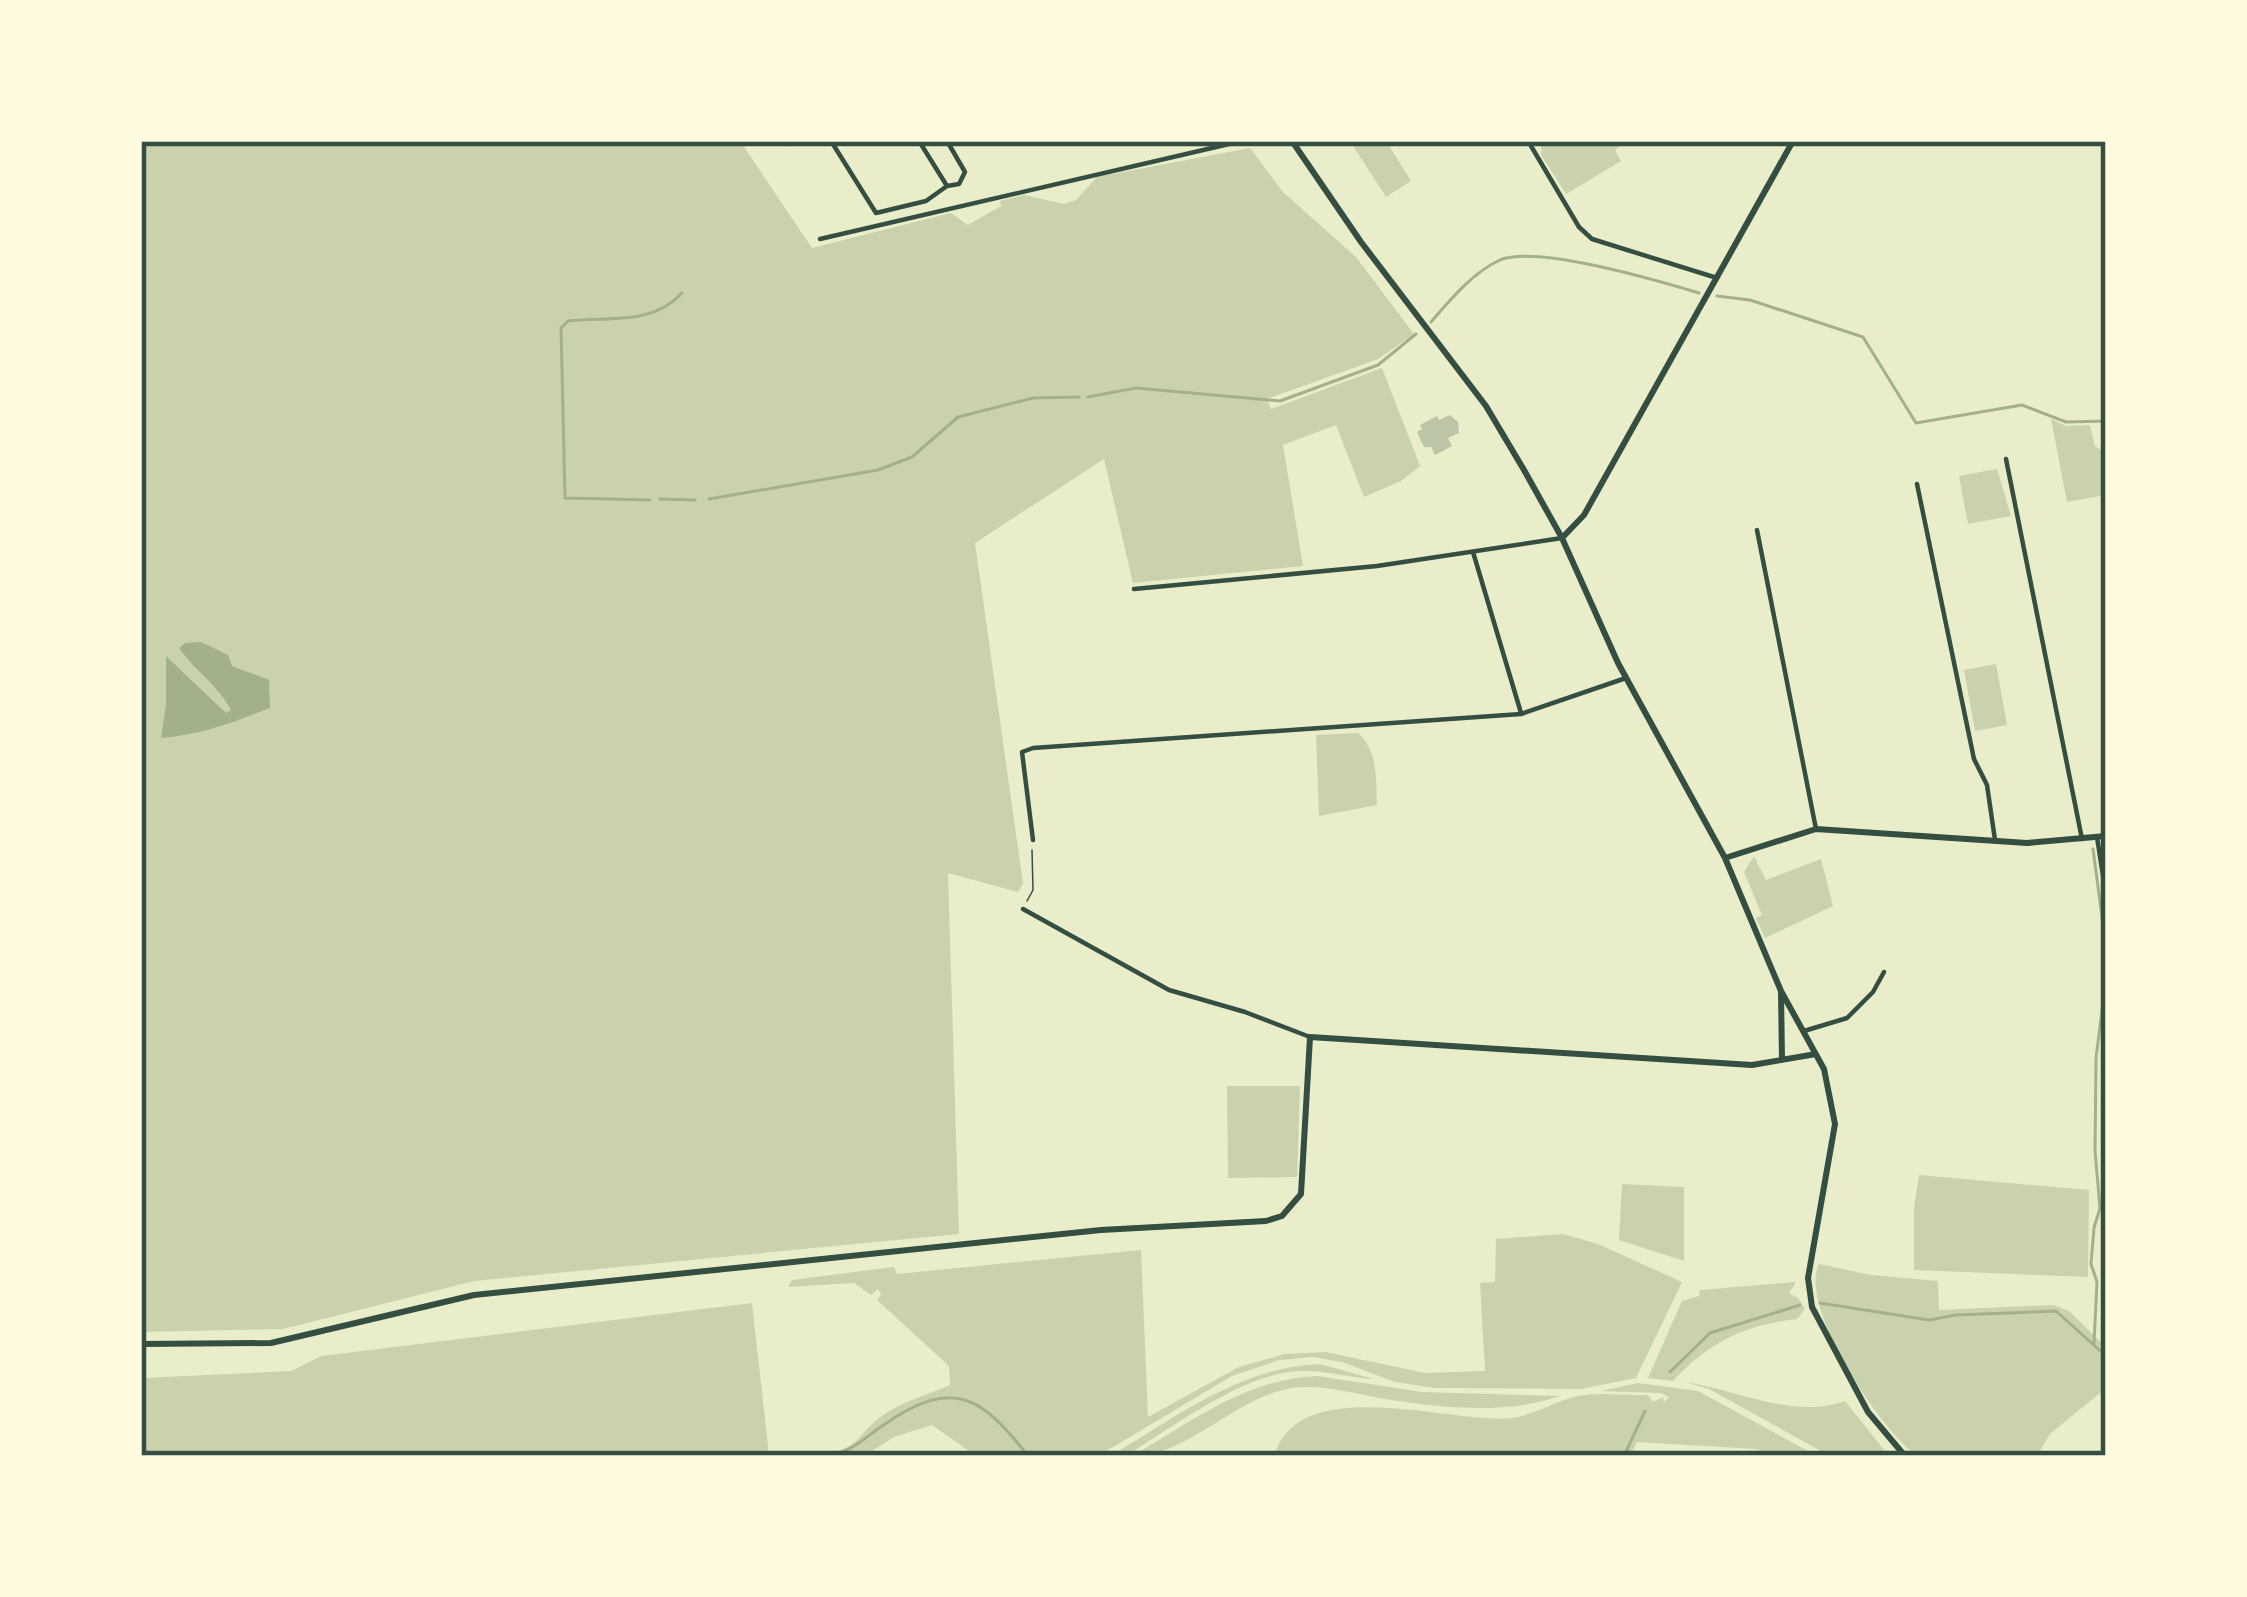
<svg xmlns="http://www.w3.org/2000/svg" width="2247" height="1597" font-family="'Source Serif 4',serif">
	<style>
		.green { fill: #cad2ad }
		.water { fill: #a3b18a }
		.lines { fill: none; stroke-linecap: round; stroke-linejoin: round }
		.stream { stroke: #a3b18a; stroke-width: 3 }
		.building { fill: #bcc5a7 }
		.path { stroke: #344e41; stroke-width: 1.5 }
		.minor { stroke: #344e41; stroke-width: 4.5 }
		.tertiary { stroke: #344e41; stroke-width: 6 }
		.neatline { fill: none; stroke: #344e41; stroke-width: 4.5 }
	</style>
	<rect width="100%" height="100%" fill="#e9edc9"/>
	<path class="green" d="M141,141H740L812,248L951,213L968,225L1001,206L1000,201L1024,195L1064,204L1076,200L1097,177L1250,148L1283,192L1356,257L1414,334L1378,359L1267,399L1271,409L1382,368L1420,466L1401,481L1364,497L1336,425L1283,445L1303,566L1133,583L1104,459L975,543L1023,884L1018,892L948,873L959,1234L474,1281L283,1329L141,1332Z
		M1350,141H1386L1411,181L1386,197Z
		M1542,141H1627L1615,150L1621,161L1566,194L1541,155Z
		M2051,419L2066,426L2090,425L2095,446L2105,453L2106,495L2067,502Z
		M1997,469L2011,516L1968,524L1959,476Z
		M1996,664L2007,725L1975,731L1964,670Z
		M1358,733C1378,750 1376,780 1377,805L1319,816L1316,735Z
		M1754,856L1766,880L1821,859L1833,906L1765,938L1756,918L1762,915L1744,872Z
		M1300,1086L1297,1177L1228,1178L1227,1086Z
		M1919,1175L2089,1190L2088,1277L1914,1270V1208Z
		M1622,1184L1684,1187V1261L1619,1240Z
		M1563,1234L1598,1244L1682,1282L1636,1378L1581,1389L1435,1388L1395,1382L1342,1362L1313,1357L1279,1360L1232,1376L1098,1456H976L932,1425L894,1437L864,1456H816C867,1448 854,1433 888,1412C907,1400 930,1394 950,1385L949,1366L877,1300L881,1295L878,1289L871,1295L854,1283L788,1287L792,1280L894,1267L897,1274L1141,1250L1148,1417L1239,1367L1285,1354L1326,1352L1425,1373L1485,1371L1480,1283L1495,1282L1496,1239Z
		M1819,1264L1871,1275L1938,1281L1939,1310L2053,1305L2069,1311L2106,1347V1388L2050,1434L2037,1456H1917C1880,1429 1798,1307 1819,1264Z
		M1796,1282L1789,1293L1798,1298L1805,1309L1797,1319C1744,1325 1709,1342 1673,1381L1648,1378L1682,1301L1699,1296L1700,1290Z
		M752,1303L769,1455L775,1456H141V1378L291,1371L321,1356Z
		M1320,1364L1374,1379C1351,1378 1325,1370 1301,1371C1244,1372 1174,1427 1125,1456H1110C1178,1416 1240,1367 1320,1364Z
		M1317,1376L1422,1392L1560,1396C1504,1415 1443,1408 1385,1399C1355,1394 1323,1384 1292,1388C1235,1397 1188,1456 1133,1456C1192,1421 1247,1379 1317,1376Z
		M1685,1382C1736,1389 1793,1420 1845,1401L1889,1456H1830L1709,1389Z
		M1638,1383L1698,1391L1817,1456H1769L1756,1449L1637,1442L1630,1456H1274C1299,1371 1449,1424 1512,1418C1533,1415 1554,1402 1574,1397C1597,1391 1624,1396 1648,1395L1653,1402L1663,1397L1664,1402L1669,1397L1661,1393L1601,1391Z"/>
	<path class="water" d="M201,642L228,655L232,666L269,680L270,708C234,722 200,735 161,738L166,705V656L226,713L231,710C218,685 195,671 179,648L185,643Z"/>
	<g class="lines">
		<path class="stream" d="M1717,296L1750,300L1863,337L1916,423L2022,405L2066,422L2106,421
			M1431,322C1449,301 1473,272 1500,260C1537,245 1659,281 1699,293
			M1088,397L1136,388L1280,401L1378,365L1416,334
			M660,499L695,500
			M709,499L878,470L912,457L958,417L1033,398L1079,397
			M650,500L565,498L561,328L568,321C608,316 652,326 682,293
			M2093,849L2106,947
			M1820,1303L1929,1320L1956,1315L2056,1311L2106,1356
			M2094,1343L2097,1282L2091,1264L2094,1228L2100,1208L2095,1151L2096,1058L2106,979
			M1670,1372L1710,1333L1800,1305
			M828,1456C854,1451 864,1438 885,1424C954,1376 983,1398 1028,1456
			M1624,1456L1645,1411"/>
	</g>
	<path class="building" d="M1450,415L1458,422L1459,433L1448,438L1452,446L1435,455L1431,447H1424L1417,432L1422,429L1420,425L1437,416L1439,420Z"/>
	<g class="lines">
		<path class="path" d="M1027,901L1033,890L1032,850"/>
		<path class="minor" d="M831,141L876,213L926,201L947,186L959,184L965,172L947,141
			M919,141L947,186
			M791,144L797,141
			M1531,146L1579,227L1592,239L1717,278
			M820,239L1242,141
			M2006,459L2082,839
			M1917,484L1974,759L1987,785L1995,840
			M1757,530L1816,829
			M1473,552L1521,713
			M1134,589L1377,566L1562,538
			M2097,837L2106,895
			M1033,840L1022,752L1033,748L1521,714L1626,678
			M1023,909L1169,990L1245,1012L1310,1037
			M1804,1031L1847,1018L1873,992L1884,972"/>
		<path class="tertiary" d="M1292,141L1361,242L1486,406L1524,470L1562,538L1618,663L1725,858L1781,991L1824,1069L1835,1124L1808,1278L1812,1307L1868,1412L1905,1456
			M1562,538L1584,515L1793,141
			M1725,858L1816,829L2027,843L2106,836
			M1781,992L1782,1060
			M141,1344L271,1343L474,1295L1101,1230L1266,1221L1282,1216L1301,1194L1310,1037L1752,1065L1816,1054"/>
	</g>
	<rect width="2247" height="1597" fill="none" stroke="#fefae0" stroke-width="288"/>
	<rect x="144" y="144" width="1959" height="1309" class="neatline"/>
</svg>
